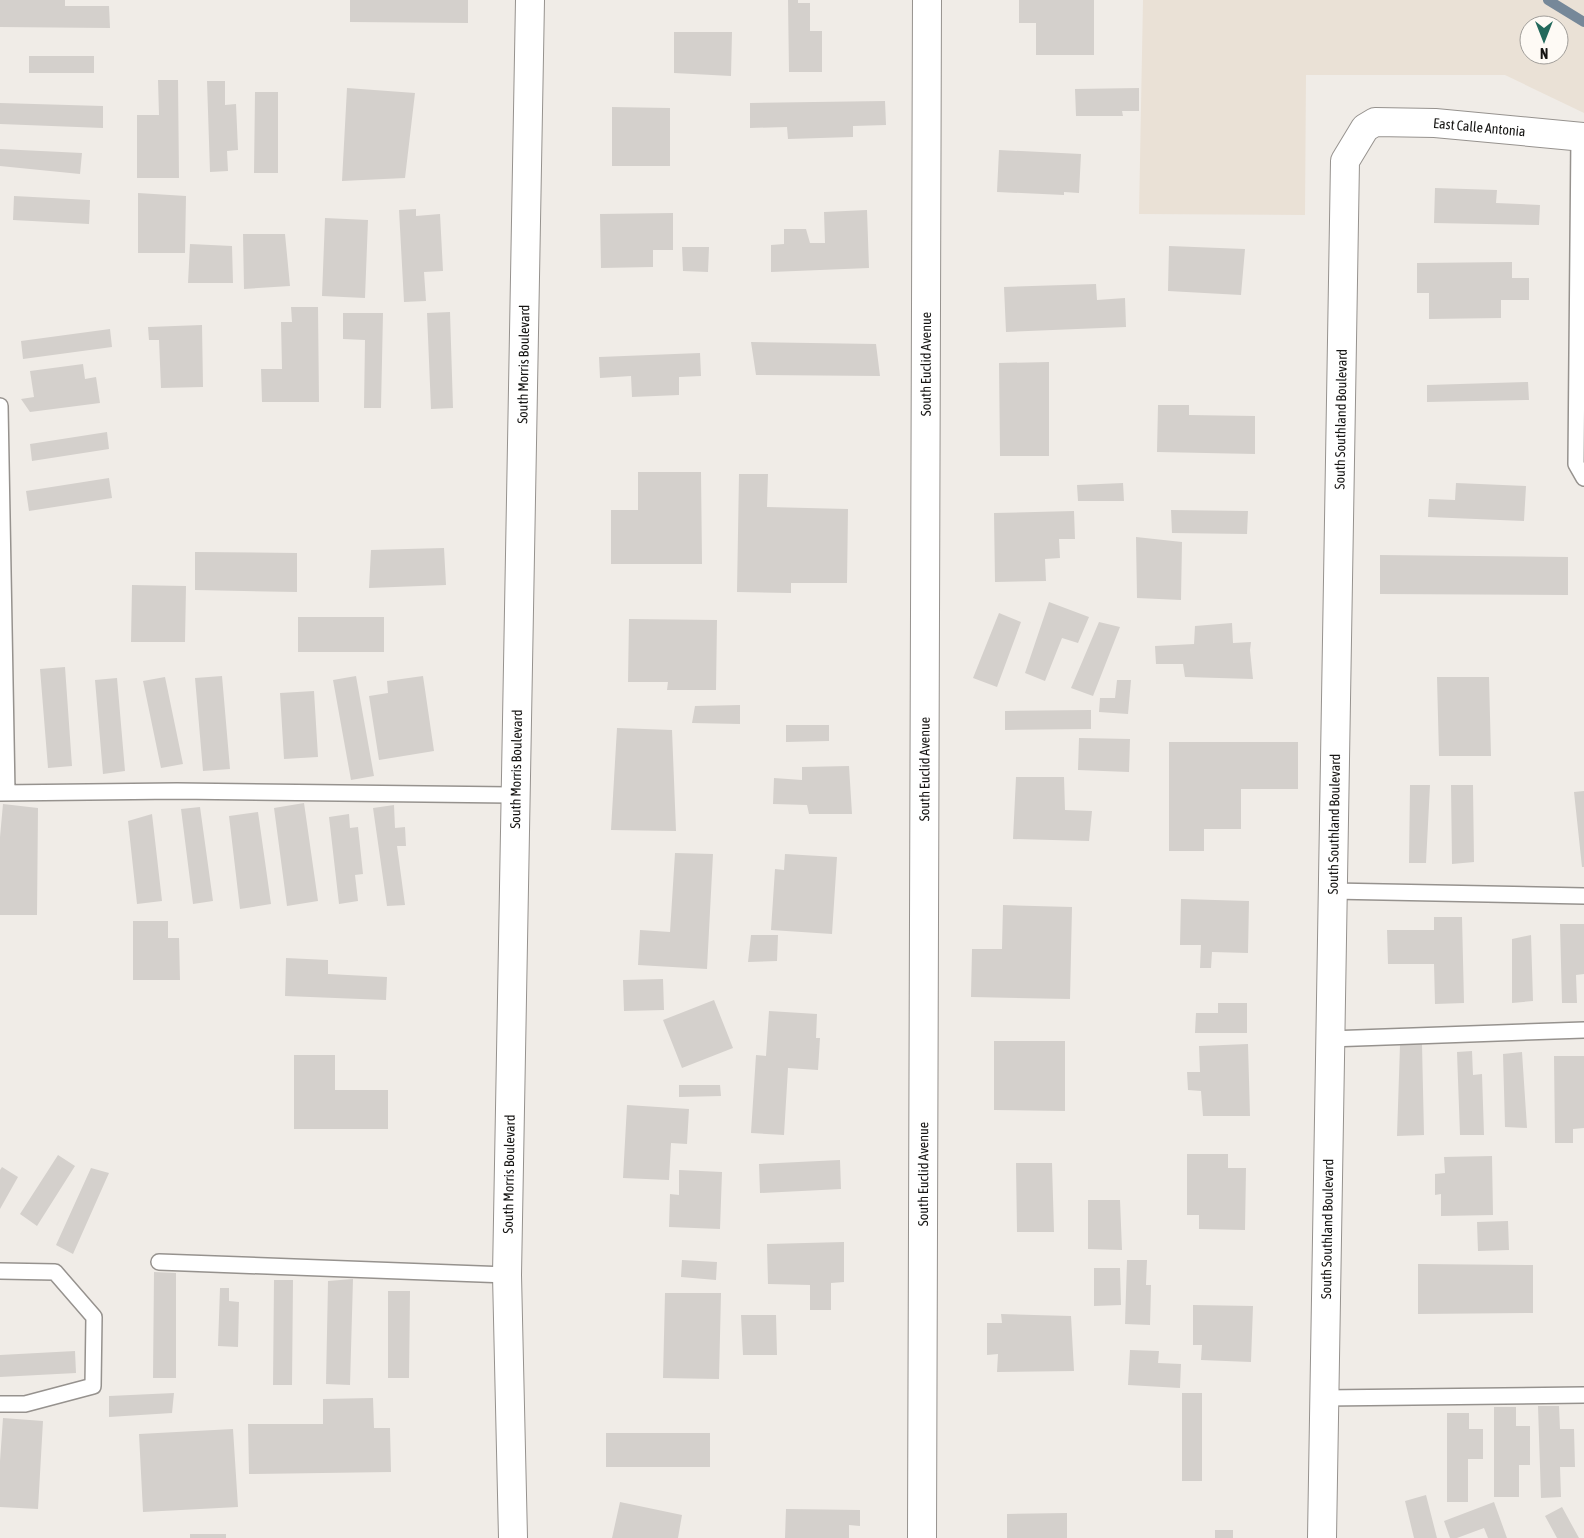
<svg xmlns="http://www.w3.org/2000/svg" width="1584" height="1538" font-family="'Asap Condensed',sans-serif">
	<style>
		.built { fill: #eae1d6; fill-rule: evenodd }
		.lines { fill: none; stroke-linecap: round; stroke-linejoin: round }
		.stream { stroke: #768899; stroke-width: 10 }
		.building { fill: #d4d0cc }
		.lane-casing { stroke: #96928e; stroke-width: 18 }
		.street-casing { stroke: #96928e; stroke-width: 30 }
		.lane { stroke: #fff; stroke-width: 15 }
		.street { stroke: #fff; stroke-width: 28 }
		.labels { text-anchor: middle; dominant-baseline: central; stroke-width: 4; stroke-linejoin: round; paint-order: stroke }
		.street-label { font-size: 14px; fill: #151412; stroke: #fefaf5 }
	</style>
	<rect width="100%" height="100%" fill="#f0ece7"/>
	<path class="built" d="M1143,0H1584V113L1505,75H1306L1305,215L1139,214ZM1529,25H1559V55H1529Z"/>
	<g class="lines">
		<path class="stream" d="M1548,0L1584,22"/>
	</g>
	<path class="building" d="M0,0H65V6H109L110,28L0,27Z
		M350,0H468V23L350,22Z
		M788,0H798V3H810V31H822V72H789Z
		M1019,0H1094V55H1036V23H1019Z
		M674,32H732L731,76L674,73Z
		M29,56H94V73H29Z
		M158,80H178L179,178H137V115H159Z
		M207,81H225V105L236,104L238,150L227,151L228,171L210,172Z
		M347,88L415,93L405,178L342,181Z
		M1139,88V111H1122L1123,116H1076L1075,89Z
		M255,92H278V173H254Z
		M885,101L886,125L853,126V137L788,139L787,127L750,128V103Z
		M0,103L103,106V128L0,124Z
		M612,107L670,108V166H612Z
		M0,149L82,153L80,174L0,166Z
		M999,150L1081,154L1079,193L1064,192V195L997,192Z
		M1435,188L1497,190L1496,203L1540,205L1539,225L1434,223Z
		M138,193L186,196L185,253H138Z
		M14,196L90,200L89,224L13,220Z
		M416,209V216L440,214L443,271L424,272L426,301L404,302L399,210Z
		M867,210L869,268L771,272V245L784,244V229H806L810,243H825L824,212Z
		M673,213V250H653V267L601,268L600,214Z
		M325,218L368,220L365,298L322,296Z
		M243,234H285L290,286L244,289Z
		M190,244L232,246L233,283H188Z
		M1169,246L1245,249L1241,295L1168,291Z
		M682,247H709L708,272L683,271Z
		M1512,262V278H1529V300H1501V318L1429,319V293H1417V263Z
		M1096,284L1097,300L1125,298L1126,327L1006,332L1004,287Z
		M291,307H318L319,402H262L261,369H282L281,322H292Z
		M450,312L453,408L431,409L427,313Z
		M343,313H383L381,408H364L365,340L343,339Z
		M202,325L203,387L161,388L159,340H149L148,327Z
		M110,329L112,347L23,359L21,341Z
		M751,342L876,344L880,376L756,375Z
		M700,353L701,376L679,377V395L632,397L631,376L600,378L599,357Z
		M1049,362V456H1000L999,363Z
		M83,364L85,379L96,377L100,403L30,412L21,399L34,397L30,371Z
		M1528,382L1529,400L1427,402V385Z
		M1158,405H1189V415L1255,416V454L1157,452Z
		M107,432L109,449L32,461L30,444Z
		M638,472H701L702,564H611V510H638Z
		M739,474H768L767,507L848,509L847,583H791V593L737,592Z
		M109,478L112,498L29,511L26,491Z
		M1123,483L1124,501H1078L1077,485Z
		M1456,483L1526,486L1524,521L1428,517L1429,499L1455,500Z
		M1171,510L1248,511L1247,534L1172,533Z
		M1074,511L1075,539H1059L1060,558L1045,559L1046,581L995,582L994,513Z
		M1136,537L1182,542L1181,600L1137,598Z
		M444,548L446,585L369,588L371,550Z
		M195,552L297,553V592L195,590Z
		M1380,555L1568,557V595L1380,594Z
		M132,585L186,586L185,642H131Z
		M1049,602L1089,617L1078,643L1062,638L1045,681L1025,673Z
		M999,613L1021,622L997,687L973,678Z
		M298,617H384V652H298Z
		M629,619L717,620L716,690H667L668,682H628Z
		M1099,622L1120,627L1093,696L1071,688Z
		M1232,623L1233,643L1251,642L1250,650L1253,679L1185,677L1183,664H1156L1155,646L1194,644L1195,626Z
		M65,667L72,766L48,768L40,669Z
		M222,676L230,769L203,771L195,678Z
		M356,676L374,776L351,780L333,680Z
		M423,676L434,751L379,760L369,696L388,693L387,681Z
		M165,677L183,764L161,768L143,681Z
		M1437,677H1489L1491,756H1439Z
		M117,678L125,771L103,774L95,680Z
		M1117,680H1131L1128,714L1099,712L1100,698H1115Z
		M314,691L318,757L284,759L280,693Z
		M740,705V724L692,723L695,706Z
		M1091,710V729L1005,730V711Z
		M786,725H829V741L786,742Z
		M617,728L672,730L676,831L611,830Z
		M1079,738L1130,739L1129,772L1078,770Z
		M1169,742H1298V789H1241V829H1204V851H1169Z
		M849,766L852,814H809L807,805L773,804L774,778L802,780V767Z
		M1016,777H1064L1065,810L1092,811L1089,841L1013,839Z
		M1410,785H1430L1426,863H1409Z
		M1451,785H1473L1474,862L1452,864Z
		M1584,791V867H1582L1574,792Z
		M304,803L318,901L287,906L274,808Z
		M3,804L38,808L37,915H0V837Z
		M394,805L395,828L405,827L406,846H397L405,905L387,906L373,808Z
		M200,807L213,901L193,904L181,809Z
		M258,812L271,904L240,909L229,816Z
		M152,814L162,901L137,904L128,821Z
		M349,814L350,828L358,827L363,874L355,875L358,901L339,904L329,817Z
		M675,853L713,854L707,969L638,965L640,930L670,932Z
		M785,854L837,857L832,934L771,930L775,869L784,870Z
		M1181,899L1249,901L1248,953L1212,952L1211,968H1200L1201,945H1180Z
		M1003,905L1072,907L1070,999L971,997L972,949H1002Z
		M1434,917H1462L1464,1003L1435,1004L1434,964H1388L1387,930H1434Z
		M133,921H168V938H179L180,980H133Z
		M1560,924H1584V974L1576,975L1577,1003H1562Z
		M751,935H778L777,961L748,962Z
		M1531,935L1533,1001L1512,1003V939Z
		M286,958L328,960V974L387,977L386,1000L285,996Z
		M663,979L664,1010L624,1011L623,980Z
		M714,1000L733,1048L682,1068L663,1020Z
		M1218,1003H1247V1033H1195L1196,1013H1218Z
		M769,1011L817,1014L816,1038H820L818,1070L788,1068L784,1135L751,1133L756,1055L766,1056Z
		M994,1041H1065V1111L994,1110Z
		M1248,1044L1250,1116H1203L1201,1091L1188,1090L1187,1072H1200L1199,1046Z
		M1422,1044L1424,1135L1397,1136L1400,1045Z
		M1472,1051L1473,1075L1482,1074L1484,1135H1460L1457,1052Z
		M1522,1052L1527,1128L1505,1127L1503,1054Z
		M294,1055H335V1090H388V1129H294Z
		M1554,1056H1584V1128L1573,1129V1143H1555Z
		M679,1085H720L721,1096L679,1097Z
		M627,1105L689,1109L687,1144L671,1143L669,1180L623,1178Z
		M1187,1154H1228V1168H1246L1245,1230L1199,1229V1215H1187Z
		M58,1155L75,1166L37,1226L20,1214Z
		M1492,1156L1493,1215L1441,1216V1194L1435,1195V1174L1445,1173L1444,1157Z
		M840,1160L841,1189L760,1193L759,1164Z
		M1016,1163H1052L1054,1232H1017Z
		M2,1167L18,1177L0,1209V1170Z
		M91,1168L109,1173L73,1254L56,1245Z
		M679,1170L722,1172L720,1229L669,1227L670,1194L679,1195Z
		M1088,1200H1120L1122,1250L1088,1249Z
		M1508,1221L1509,1250L1478,1251L1477,1222Z
		M844,1242V1282L831,1283V1310H810V1285L768,1284L767,1244Z
		M682,1260L717,1262L716,1280L681,1277Z
		M1127,1260H1147L1146,1285H1151L1150,1325L1125,1324Z
		M1418,1264L1533,1265V1313L1418,1314Z
		M1094,1268H1120L1121,1305L1094,1306Z
		M154,1272L176,1273V1378H153Z
		M353,1279L350,1385L326,1384L328,1281Z
		M274,1280H293L292,1385H273Z
		M220,1288H229V1301L239,1302L238,1347L218,1346Z
		M388,1291H410L409,1378H388Z
		M665,1293H721L719,1379L663,1378Z
		M1193,1305L1253,1306L1251,1362L1201,1360L1202,1345H1193Z
		M1001,1314L1071,1316L1074,1371L997,1372L998,1354L987,1355V1323H1002Z
		M741,1315H776L777,1355H743Z
		M1130,1350L1159,1351L1158,1363L1181,1364L1180,1388L1128,1385Z
		M75,1351L76,1373L0,1377V1355Z
		M174,1393L172,1413L109,1417V1396Z
		M1182,1393H1202V1481H1182Z
		M373,1398L374,1428H390L391,1472L249,1474L248,1424H323V1399Z
		M1538,1406H1559L1560,1429H1574L1575,1467H1560L1561,1497L1541,1498Z
		M1494,1407H1516V1426H1530V1465H1519V1497H1494Z
		M1447,1413H1469V1429H1483V1459H1468V1502H1447Z
		M3,1418L43,1421L38,1509L0,1507V1461Z
		M233,1429L238,1507L143,1512L139,1434Z
		M606,1433H710V1467H606Z
		M1426,1495L1437,1538H1414L1405,1501Z
		M620,1502L682,1515L678,1538H612Z
		M1494,1502L1507,1538H1488L1484,1528L1457,1538H1450L1444,1521Z
		M1562,1507L1579,1538H1557L1545,1516Z
		M786,1509L860,1510V1526L849,1525V1538H785Z
		M1067,1513V1538H1007V1514Z
		M1215,1530H1233V1538H1215Z
		M190,1534H226V1538H190Z"/>
	<g class="lines">
		<g class="lane-casing">
			<path id="lane" d="M1579,136L1576,464L1584,478
				M0,406L7,793
				M0,793L177,791L515,795
				M1332,891L1584,896
				M1329,1039L1584,1030
				M159,1262L507,1275
				M0,1271L55,1272L94,1317L93,1386L25,1404H0
				M1324,1398L1584,1395"/>
		</g>
		<g class="street-casing">
			<g id="street">
				<path id="s1" d="M513,1538L507,1275L530,0"/>
				<path id="s2" d="M922,1538L927,0"/>
				<path id="s3" d="M1322,1538L1345,161L1365,128L1375,122L1435,123L1584,137"/>
			</g>
		</g>
		<use href="#lane" class="lane"/>
		<use href="#street" class="street"/>
	</g>
	<g class="labels">
		<g class="street-label">
			<text stroke="none"><textPath href="#s3" startOffset="1532">East Calle Antonia</textPath></text>
			<text stroke="none"><textPath href="#s1" startOffset="1174">South Morris Boulevard</textPath></text>
			<text stroke="none"><textPath href="#s2" startOffset="1174">South Euclid Avenue</textPath></text>
			<text stroke="none"><textPath href="#s3" startOffset="1119">South Southland Boulevard</textPath></text>
			<text stroke="none"><textPath href="#s1" startOffset="769">South Morris Boulevard</textPath></text>
			<text stroke="none"><textPath href="#s2" startOffset="769">South Euclid Avenue</textPath></text>
			<text stroke="none"><textPath href="#s3" startOffset="714">South Southland Boulevard</textPath></text>
			<text stroke="none"><textPath href="#s1" startOffset="364">South Morris Boulevard</textPath></text>
			<text stroke="none"><textPath href="#s2" startOffset="364">South Euclid Avenue</textPath></text>
			<text stroke="none"><textPath href="#s3" startOffset="309">South Southland Boulevard</textPath></text>
		</g>
	</g>
	<g transform="translate(1544 40) rotate(180)"><circle r="24" fill="#fefaf5" stroke="#a19e9a"/>
	<path d="M0-4L9 19L0 12L-9 19Z" fill="#23695c"/>
	<text y="-8" font-size="14" font-weight="bold" text-anchor="middle" fill="#151412">N</text>
	</g>
</svg>
